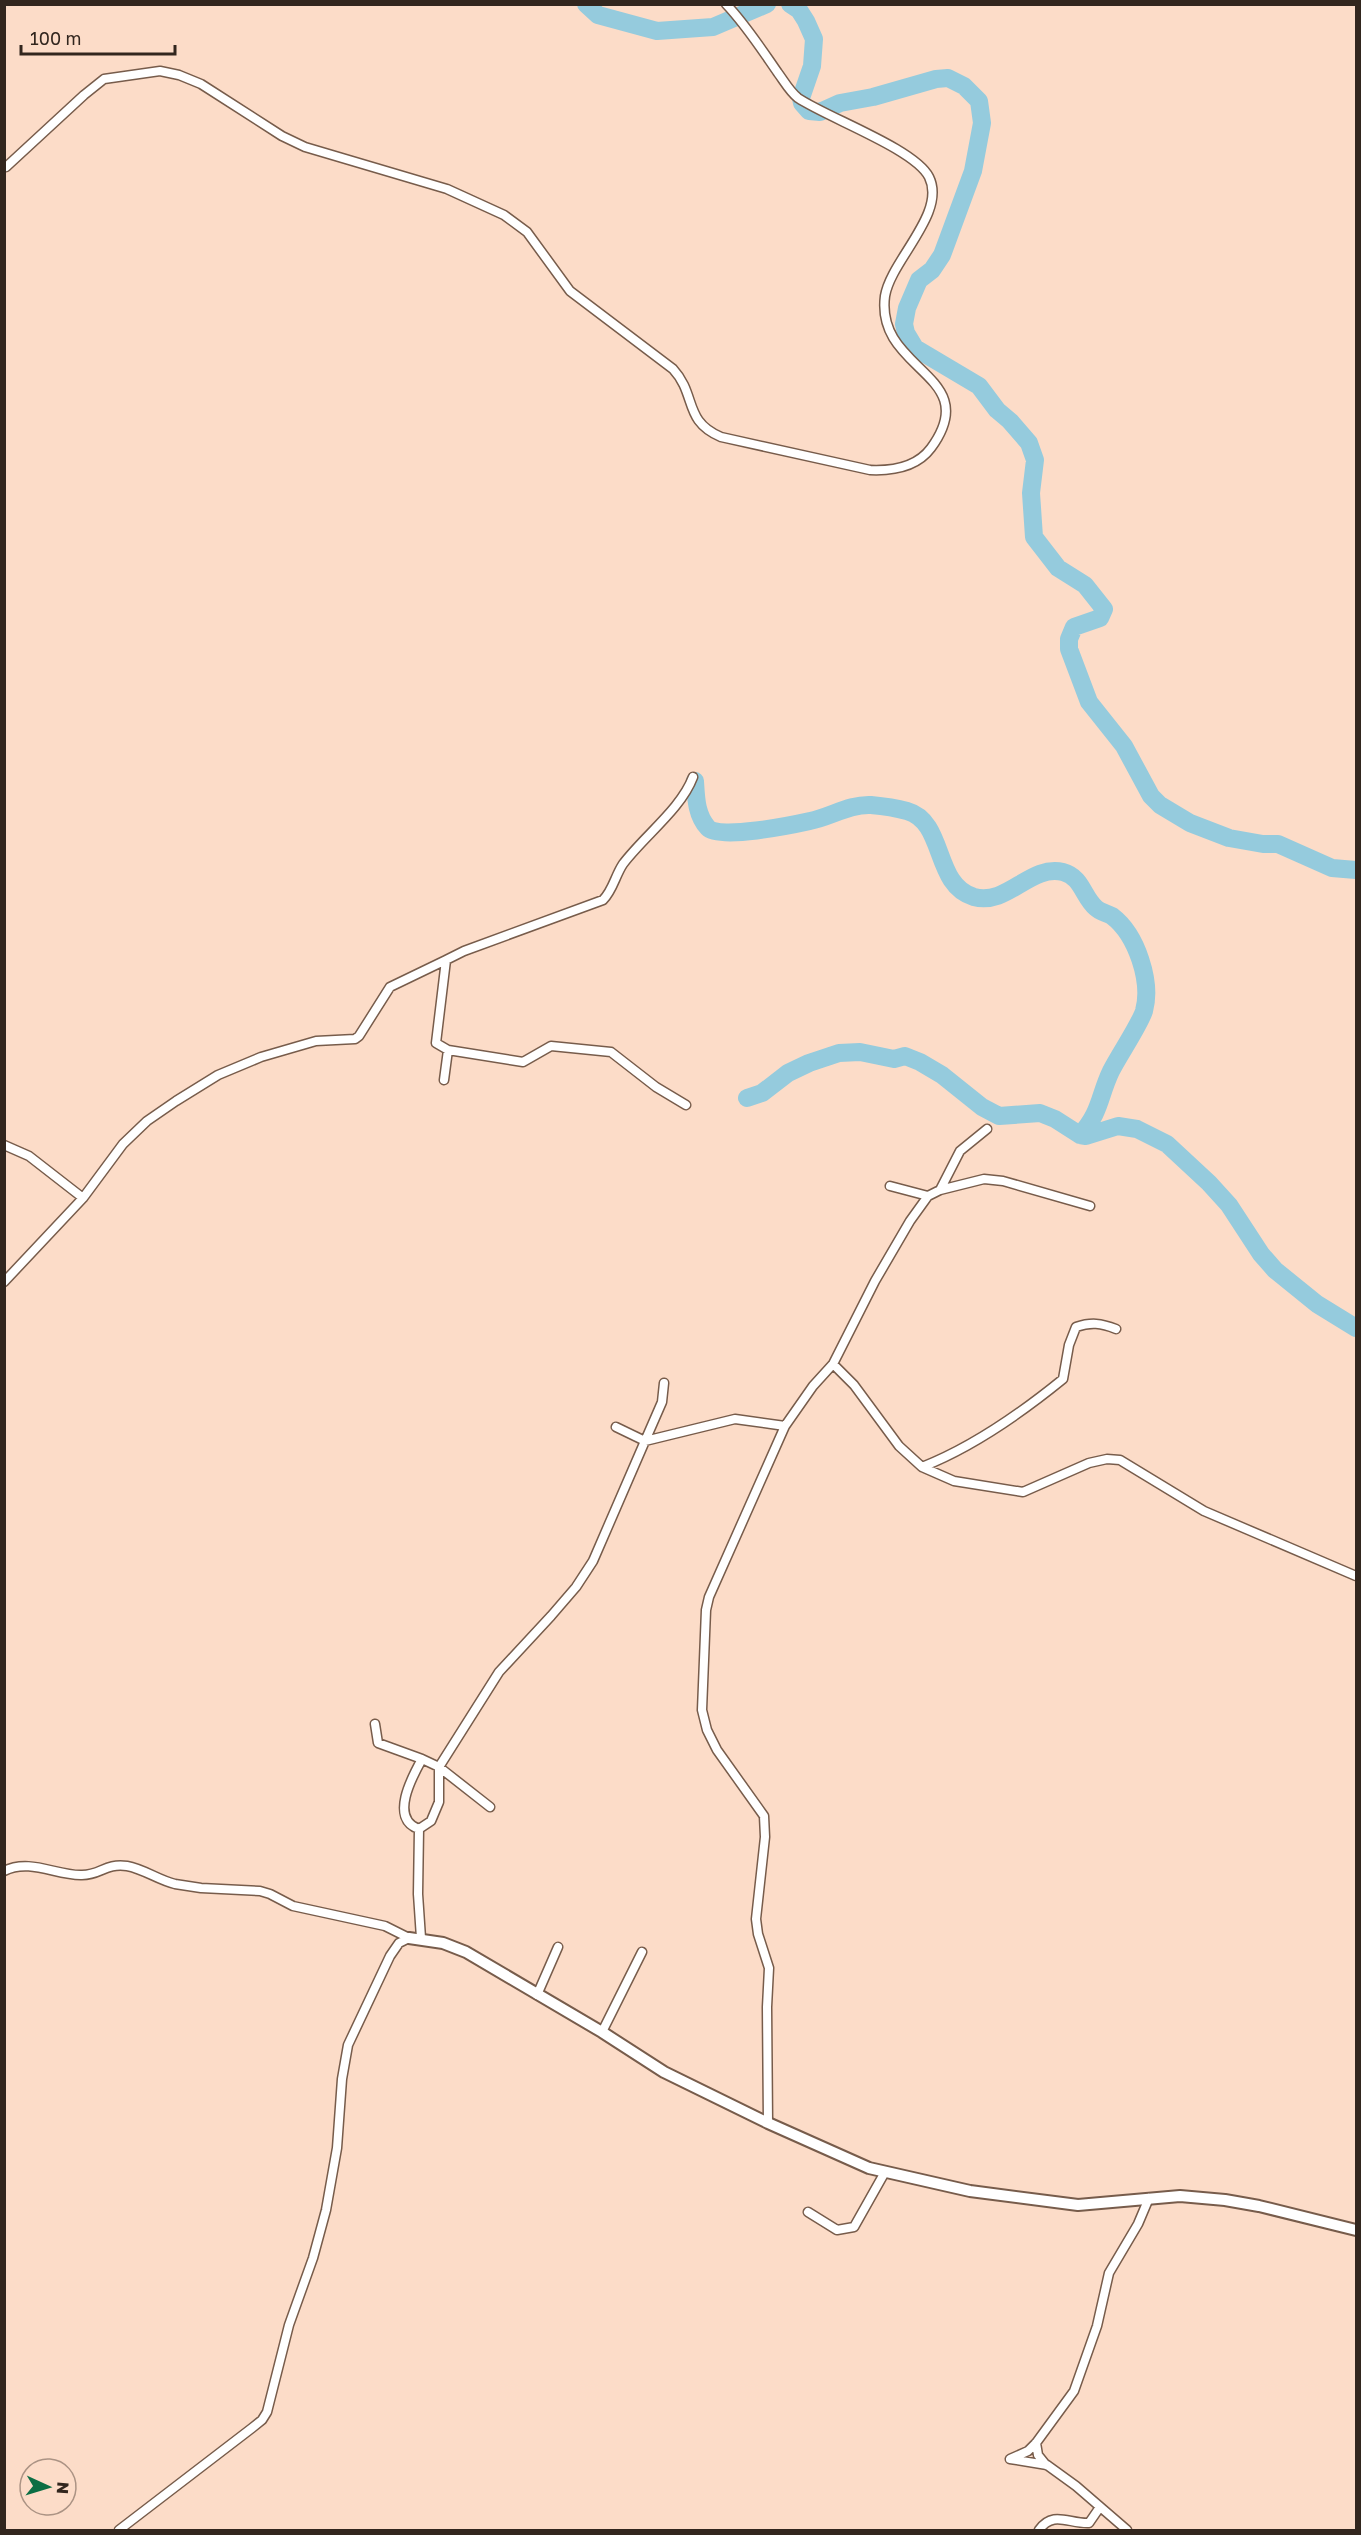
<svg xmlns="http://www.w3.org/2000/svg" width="1361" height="2535" font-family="'Golos Text',sans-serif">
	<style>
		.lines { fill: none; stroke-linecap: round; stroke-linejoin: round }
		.river { stroke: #95cbdd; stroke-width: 18 }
		.minor-casing { stroke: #775c4b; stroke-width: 11 }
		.tertiary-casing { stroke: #775c4b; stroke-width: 14 }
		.minor { stroke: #fff; stroke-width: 8 }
		.tertiary { stroke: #fff; stroke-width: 10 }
	</style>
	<rect width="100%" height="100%" fill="#fcdcc8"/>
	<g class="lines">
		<path class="river" d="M586,4L598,15L657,31L713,27L767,4
			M790,4L799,10L806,21L814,39L812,66L801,98L802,103L809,111L820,112L840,103L873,97L936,79L948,78L964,86L979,101L982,123L973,171L942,255L932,270L919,280L907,308L904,324L906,333L915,348L979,386L997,410L1010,421L1029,443L1035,460L1031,493L1034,537L1058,568L1085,585L1104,609L1100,618L1074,627L1069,639V649L1089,702L1124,746L1151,796L1160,805L1190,823L1229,838L1263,844H1278L1332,868L1356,870
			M695,781C696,797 696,815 708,828C719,840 792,825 810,821C831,817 849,804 871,805C882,806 896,808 907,811C946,822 933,885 974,897C1008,906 1030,864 1063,872C1082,877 1083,897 1096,908C1100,912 1107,913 1112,916C1137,935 1152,982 1144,1011C1139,1026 1119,1055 1111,1071C1099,1096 1101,1112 1080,1135
			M747,1098L762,1093L788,1073L809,1063L839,1053L860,1052L894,1059L905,1056L920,1062L942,1075L982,1107L999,1116L1040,1113L1055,1119L1080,1135L1086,1136L1118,1126L1137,1129L1167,1144L1209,1183L1229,1205L1261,1254L1275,1270L1317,1304L1356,1328"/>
		<g class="minor-casing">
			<path id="minor" d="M6,167L84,95L104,79L160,71L179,75L201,84L282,136L305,147L447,189L504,215L527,232L570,291L673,369C697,395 683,421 721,437L870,470C893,471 917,467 931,448C985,374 875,372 885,296C891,260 947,213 929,177C915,149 828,118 798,98C790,92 784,81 778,73C762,50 746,25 726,4
				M444,1080L448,1050
				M686,1105L656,1087L611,1052L551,1046L523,1062L448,1050L436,1043L446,960L464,951L603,900C613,890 615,876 623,864C644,836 681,809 693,777
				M4,1145L29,1156L83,1198
				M890,1186L928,1196
				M940,1190L984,1179L1003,1181L1090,1206
				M4,1282L83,1198L123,1144L147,1121L176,1101L218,1075L261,1057L316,1041L355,1039L359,1036L390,987L446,960
				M833,1364L854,1385L899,1446L922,1467C973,1447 1020,1414 1063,1379L1069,1345L1076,1327C1091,1322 1101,1323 1116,1329
				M616,1427L645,1441L662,1402L664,1383
				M922,1467L954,1481L1023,1492L1089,1463L1107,1459L1120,1460L1204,1511L1356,1576
				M375,1724L378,1743L422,1759C412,1777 389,1819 419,1829L418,1894L421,1938
				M422,1759L439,1767L490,1807
				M419,1829L431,1821L439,1802V1767L499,1672L551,1616L576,1587L593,1561L645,1441L735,1419L785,1426
				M4,1871C30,1858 57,1876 82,1875C101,1875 105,1863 127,1866C144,1869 158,1880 175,1884L201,1888L260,1891L270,1894L293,1906L385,1926L409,1938
				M537,1995L558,1947
				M602,2032L642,1952
				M768,2123L767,2007L769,1968L758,1934L756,1919L765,1837L764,1816L717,1750L707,1730L702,1710L706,1610L709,1597L785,1426L813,1386L833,1364L875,1281L910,1221L928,1196L940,1190L960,1151L987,1129
				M808,2212L837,2230L854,2227L885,2172
				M1036,2443L1038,2455L1046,2465
				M119,2530L252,2428L262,2420L267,2412L289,2325L313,2258L326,2210L337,2148L342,2079L348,2045L390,1956L399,1943L409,1938
				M1039,2530C1053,2510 1069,2524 1089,2523L1100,2507
				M1127,2530L1076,2486L1047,2465L1010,2459L1028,2451L1036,2443L1074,2391L1097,2326L1109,2273L1138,2224L1149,2198"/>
		</g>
		<g class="tertiary-casing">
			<path id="tertiary" d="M409,1938L443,1943L466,1952L602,2032L664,2072L768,2123L869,2168L970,2191L1078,2205L1180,2196L1225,2200L1259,2206L1356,2230"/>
		</g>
		<use href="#minor" class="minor"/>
		<use href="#tertiary" class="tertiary"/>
	</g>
	<rect width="1361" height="2535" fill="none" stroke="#32261e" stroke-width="12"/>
	<g transform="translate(48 2487) rotate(94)"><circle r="28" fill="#fcdcc8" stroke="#ab9384" stroke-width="1.5"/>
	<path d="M0-4.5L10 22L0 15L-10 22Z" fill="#0c6e44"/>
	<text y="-9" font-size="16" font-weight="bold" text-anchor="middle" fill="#32261e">N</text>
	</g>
	<path d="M21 45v9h154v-9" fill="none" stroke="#32261e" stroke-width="3"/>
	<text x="30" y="45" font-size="18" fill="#32261e" stroke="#fcdcc8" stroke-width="4.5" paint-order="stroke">100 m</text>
</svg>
